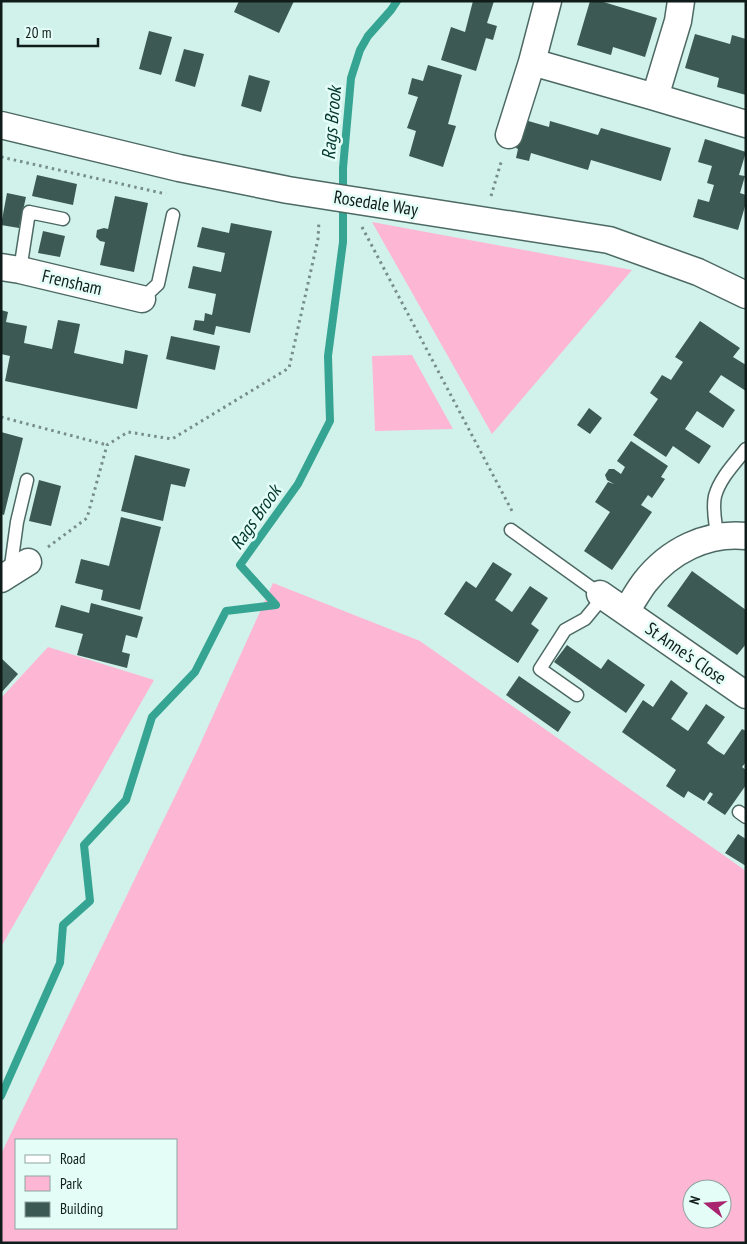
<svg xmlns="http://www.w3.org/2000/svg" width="747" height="1244" font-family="'PT Sans Narrow',sans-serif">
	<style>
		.green { fill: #feb6d5; fill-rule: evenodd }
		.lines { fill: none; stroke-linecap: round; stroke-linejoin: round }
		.stream { stroke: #36a492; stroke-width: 8 }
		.building { fill: #3c5953 }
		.lane-casing { stroke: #4d6963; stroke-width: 15 }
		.street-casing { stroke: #4d6963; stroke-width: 29 }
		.path { stroke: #768d88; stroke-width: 3; stroke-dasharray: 2.5 4; stroke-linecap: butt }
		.lane { stroke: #fff; stroke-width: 12 }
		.street { stroke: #fff; stroke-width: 26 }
		.labels { text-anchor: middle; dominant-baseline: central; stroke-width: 5; stroke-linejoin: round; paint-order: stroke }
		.street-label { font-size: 18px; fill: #101c1a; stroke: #e4fef7 }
		.water-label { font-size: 19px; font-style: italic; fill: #02362e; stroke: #e4fef7 }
	</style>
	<rect width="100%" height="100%" fill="#d1f2ea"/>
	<path class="green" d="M372,222L632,270L492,434Z
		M412,355L453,429L375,431L372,356Z
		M273,583L420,641L746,871V1243H1V1154L197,751ZM176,1140V1228H16V1140ZM692,1189H722V1219H692Z
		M48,647L154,680L1,947V698Z"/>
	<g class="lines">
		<path class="stream" d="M1,1096L60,963L63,925L90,901L84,845L126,800L152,717L195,672L226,611L276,605L240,565L298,484L330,421L328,356L343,242V168L351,78L360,50L368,36L391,10L397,1"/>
	</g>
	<path class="building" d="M239,1H294L279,33L234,12Z
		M473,1H494L487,23L497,26L493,40L486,38L476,71L441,60L451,27L465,32Z
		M590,1H600L657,18L645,57L613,47L611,55L577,45Z
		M149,31L172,37L161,75L139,69Z
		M695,34L730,44L732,35L746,39V95L717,87L719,78L685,68Z
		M184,49L204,54L195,87L175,81Z
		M428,65L462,75L448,124L456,126L443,167L409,156L416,131L407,128L418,97L408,94L412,78L423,81Z
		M249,75L270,81L261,112L241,106Z
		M525,120L549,127L550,121L598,135L601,128L671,148L661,181L591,160L588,170L531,153L529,161L516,158L518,149L516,148Z
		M705,139L746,152L739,175L745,176L740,193L746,195V203L738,230L693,217L698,199L709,202L714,185L707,183L712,166L698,162Z
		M37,175L77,184L73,205L32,196Z
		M7,193L26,197L19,228L1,225Z
		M115,196L148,203L134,272L100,265L105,242L100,241L96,237L97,230L104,228L108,229Z
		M231,223L272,231L250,333L216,326L214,335L193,330L195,320L204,321L205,313L212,315L216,294L188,288L193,266L221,272L225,253L197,247L202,227L229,233Z
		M43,231L65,236L60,257L38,253Z
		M1,310L8,312L6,322L27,326L24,343L52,349L58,320L80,324L74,353L123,364L125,350L148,355L137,409L5,381L10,356L1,354Z
		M700,321L740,348L733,357L746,365V391L721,375L709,392L735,410L728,420L723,428L697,411L685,429L711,446L699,464L673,446L666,457L633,435L658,399L650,393L662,375L671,380L683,362L675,357Z
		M171,336L220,346L215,370L166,359Z
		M589,408L602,418L590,434L577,425Z
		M1,432L23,438L4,515L1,514Z
		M631,441L668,466L661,477L665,479L652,498L648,495L641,505L652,512L612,570L584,551L610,512L595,502L608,482L614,484L607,480L605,475L609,469H614L621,474L625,467L617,461Z
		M135,455L190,469L185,487L171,484L163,521L121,511Z
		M39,480L61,486L51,526L29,521Z
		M121,517L161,527L140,610L101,600L103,590L75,583L81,559L109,566Z
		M493,562L512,574L495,600L512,612L530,586L548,598L531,624L539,630L518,663L444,614L466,581L476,588Z
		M692,571L746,610V644L737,655L667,606Z
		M91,603L143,617L137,638L126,635L122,652L130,654L127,668L77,655L83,634L55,627L61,605L89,613Z
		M567,645L601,669L608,659L645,685L626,713L554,662Z
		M1,658L18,674L1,693Z
		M519,676L571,712L558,732L506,695Z
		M671,680L688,693L671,719L688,731L706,704L725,717L707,743L716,750L724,755L742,729L746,731V762L742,767L746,770V785L725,815L707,803L713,794L710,792L704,801L688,791L684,798L666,786L676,770L622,732L643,700L653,707Z
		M738,834L746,839V866L725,853Z"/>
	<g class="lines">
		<g class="lane-casing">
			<path id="lane" d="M20,270L29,212L63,219
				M142,299L158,284L173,215
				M511,530L600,594
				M717,536C716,524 712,509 715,496C720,478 735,463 746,449
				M10,573L17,522L27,480
				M577,695L540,669L565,630L585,619L604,596
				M739,812L746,817"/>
		</g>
		<g class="street-casing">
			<path id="street" d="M548,1L532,62L655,97L678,21L681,1
				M655,97L746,124
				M1,125L179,168L288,190L609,240L698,272L746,295
				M509,135L532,62
				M1,267L20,270L142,299
				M1,579L28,562
				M600,594L746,695
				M626,611C633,601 638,591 645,582C669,551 707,532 746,536"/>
		</g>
		<path class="path" d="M1,157L166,194
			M491,196L502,159
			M362,227L512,511
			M1,417L107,445
			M48,547L87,518L107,445L128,432L172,439L289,368L318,239L319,221"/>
		<use href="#lane" class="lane"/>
		<use href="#street" class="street"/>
	</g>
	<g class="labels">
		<g class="street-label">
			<text transform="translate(376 203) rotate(9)">Rosedale Way</text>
			<text transform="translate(72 282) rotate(13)">Frensham</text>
			<text transform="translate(686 653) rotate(35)">St Anne's Close</text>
		</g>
		<g class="water-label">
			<text transform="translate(331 123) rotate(-85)">Rags Brook</text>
			<text transform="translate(255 517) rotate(-55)">Rags Brook</text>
		</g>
	</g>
	<rect width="747" height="1244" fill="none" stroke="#101c1a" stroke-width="5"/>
	<rect x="15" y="1139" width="162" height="90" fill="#e4fef7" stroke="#8fa49f"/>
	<rect x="25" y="1155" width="25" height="8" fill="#ffffff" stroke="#8fa49f"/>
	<text x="60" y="1164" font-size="15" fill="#101c1a">Road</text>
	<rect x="25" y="1176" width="25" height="15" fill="#feb6d5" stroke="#8fa49f"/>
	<text x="60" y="1189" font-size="15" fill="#101c1a">Park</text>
	<rect x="25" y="1202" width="25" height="15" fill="#3c5953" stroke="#8fa49f"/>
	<text x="60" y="1214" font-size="15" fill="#101c1a">Building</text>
	<g transform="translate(707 1204) rotate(287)"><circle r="24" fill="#e4fef7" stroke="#8fa49f"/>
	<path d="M0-4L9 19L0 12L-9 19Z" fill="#a8246f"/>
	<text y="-8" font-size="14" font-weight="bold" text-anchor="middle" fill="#101c1a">N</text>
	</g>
	<path d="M18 38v8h80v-8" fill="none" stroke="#101c1a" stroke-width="2.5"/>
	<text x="25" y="38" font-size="15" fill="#101c1a" stroke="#e4fef7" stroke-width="4" paint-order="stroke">20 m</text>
</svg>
